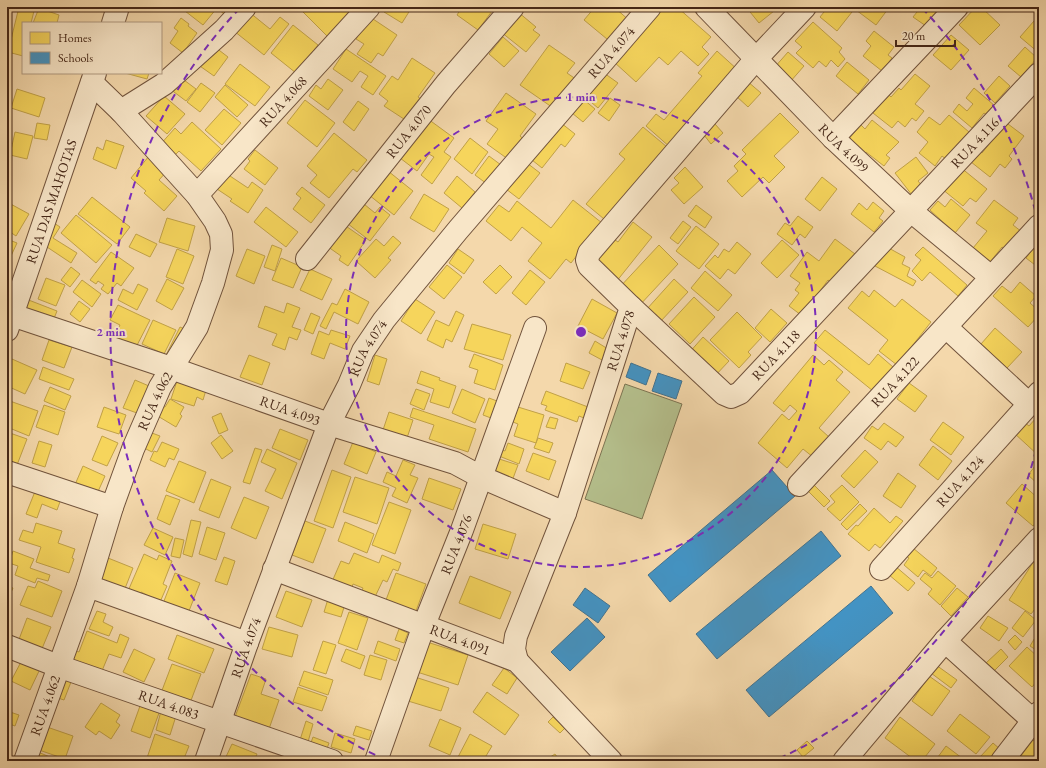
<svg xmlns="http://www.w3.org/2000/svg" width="1046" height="768" font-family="'EB Garamond',serif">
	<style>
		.green { fill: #b5c08d; stroke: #7d7452 }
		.homes { fill: #f6d55c; stroke: #c1a147 }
		.schools { fill: #4393c3; stroke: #44738f }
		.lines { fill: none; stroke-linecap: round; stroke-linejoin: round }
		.street-casing { stroke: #71533c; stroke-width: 24 }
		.street { stroke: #f8e6c8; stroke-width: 22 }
		.ring { fill: none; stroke: #7b2cbf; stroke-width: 2; stroke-dasharray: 7 5 }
		.labels { text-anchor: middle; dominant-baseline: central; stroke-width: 4; stroke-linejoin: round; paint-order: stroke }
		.street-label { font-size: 14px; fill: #452717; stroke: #f8e6c8 }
		.centre { fill: #7b2cbf; stroke: #f8e6c8; stroke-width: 2 }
		.ring-label { font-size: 12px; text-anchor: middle; font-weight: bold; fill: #7b2cbf; stroke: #f8e6c8; stroke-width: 4; stroke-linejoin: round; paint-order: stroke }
	</style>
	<rect width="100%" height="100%" fill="#f4d8ab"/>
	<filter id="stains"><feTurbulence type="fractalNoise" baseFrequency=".005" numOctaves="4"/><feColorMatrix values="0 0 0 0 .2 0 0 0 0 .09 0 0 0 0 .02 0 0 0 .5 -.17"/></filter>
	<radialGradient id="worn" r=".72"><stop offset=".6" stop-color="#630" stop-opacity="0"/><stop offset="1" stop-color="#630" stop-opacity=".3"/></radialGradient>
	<path class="green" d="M625,384L682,404L642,519L585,499Z"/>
	<path class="homes" d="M19,7H35L31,23H23V56L8,52Z
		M188,7H230L224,14L217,8L203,25L185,11Z
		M307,7H343L349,13L327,36L303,12Z
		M387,7H412L402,23L384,12Z
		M462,7H495L478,30L457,15Z
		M595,7H614L631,22L613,44L584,20Z
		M663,7H677L711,37L702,47L709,54L698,66L681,51L668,65L659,57L636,82L614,62Z
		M746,7H779L759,23Z
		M828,7H845L852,12L837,31L820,17Z
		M852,7H885L888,9L876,25Z
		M921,7H940L926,26L913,17Z
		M976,7H981L1000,25L980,45L959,25Z
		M39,8L59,15L57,23H33Z
		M249,12L270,29L280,17L289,24L264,55L234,31Z
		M518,12L536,27L533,30L540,35L526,52L501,32Z
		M370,17L397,35L383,56L378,53L371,63L357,54L364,44L356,39Z
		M181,18L189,24L188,26L197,33L183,53L170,43L178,31L174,28Z
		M1034,21L1039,26V53L1020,37Z
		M813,22L842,48L839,52L845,59L838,67L831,60L826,67L819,61L813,68L796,53L802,47L795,41Z
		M293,25L318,45L296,73L271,53Z
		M874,31L894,47L888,55L892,58L882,71L863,56L871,46L866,41Z
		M951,35L969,50L951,70L933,55Z
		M503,37L519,51L504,67L489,54Z
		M211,44L228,57L214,76L197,64Z
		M549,45L575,63L567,73L580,82L559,112L520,85Z
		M1025,47L1037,58L1021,77L1008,66Z
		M346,49L386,76L373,95L361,87L368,76L360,71L352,82L333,69Z
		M717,51L739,71L671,148L646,126L656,114L664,120L702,76L698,73Z
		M788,52L804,66L790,82L774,68Z
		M412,58L435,73L418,97L425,102L410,123L384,106L388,101L379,94L392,76L398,80Z
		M847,62L869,80L858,94L836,76Z
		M240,64L270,87L255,106L225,84Z
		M125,73H149L147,79Z
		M604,73L618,83L598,108L585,97Z
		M915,74L930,86L915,104L924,111L916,121L912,118L905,127L898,121L892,128L873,113L888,94L891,97L899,88L901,90Z
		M999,76L1010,86L995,103L984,93Z
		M180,77L196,89L186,101L170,89Z
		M328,79L343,90L328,110L309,96L316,85L321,89Z
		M747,81L761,93L748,107L735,95Z
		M201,83L215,93L200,112L187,102Z
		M225,85L248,105L237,117L215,97Z
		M974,88L995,106L987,115L984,113L972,128L953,112L959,104L967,111L973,104L966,98Z
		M17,89L45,98L39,117L11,108Z
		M506,93L536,114L520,136L526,141L512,162L487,144L498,129L486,121Z
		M164,96L185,114L167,134L146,116Z
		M610,98L620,105L609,121L598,113Z
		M583,99L595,109L583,122L572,113Z
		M305,100L335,123L317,147L287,123Z
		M358,101L369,109L354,131L343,122Z
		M224,109L241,123L222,145L205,130Z
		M780,113L799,132L774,156L785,167L769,183L763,177L742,197L727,181L738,171L734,166L746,154L742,150Z
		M949,115L969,132L947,160L942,156L935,166L919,153L928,142L917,132L929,117L940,125Z
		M428,119L454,138L444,152L451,157L432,184L421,175L434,157L429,154L417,171L400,158Z
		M872,120L899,142L886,155L890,158L884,166L866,152L862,156L846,142L861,125L865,129Z
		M1004,121L1024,136L1009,156L1012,159L1005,168L1000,164L990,177L966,158L975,147L982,153L990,143L988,142Z
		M192,122L221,149L201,171L179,151L172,158L159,146L175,128L181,134Z
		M37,123L50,125L47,140L34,138Z
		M561,123L575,134L565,147L561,144L542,168L532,160Z
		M715,124L723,133L711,144L704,135Z
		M643,127L673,152L640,190L633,185L604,219L586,204L625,159L619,154Z
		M15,132L33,136L27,159L10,155Z
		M334,133L367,160L357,172L353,169L329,198L310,183L317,175L307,166Z
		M470,138L488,152L472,174L454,159Z
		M106,140L124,146L116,169L93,159L97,147L103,150Z
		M255,150L278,168L265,185L244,169L250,161L248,159Z
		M149,156L167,171L159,180L177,196L164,211L144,193L146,191L131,178Z
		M489,156L501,165L487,184L475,175Z
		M916,157L928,173L918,181L923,187L912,195L895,173Z
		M527,163L540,173L519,199L506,189Z
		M685,167L703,187L684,204L671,190L679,183L674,178Z
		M960,167L987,189L976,202L970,198L963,206L942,189Z
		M388,171L413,191L394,215L369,195Z
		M227,174L248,188L252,182L263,190L248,213L230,201L232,199L217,189Z
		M457,176L475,192L462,208L444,193Z
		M822,177L837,189L820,211L805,199Z
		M302,187L325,205L311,223L293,209L301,198L296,194Z
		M424,194L449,209L434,232L410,218Z
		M92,197L130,227L117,244L78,214Z
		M951,199L970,215L955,233L930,210L938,201L945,207Z
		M359,200L375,213L380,207L390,215L370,241L343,220Z
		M573,200L602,223L571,263L566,259L550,279L528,261L542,243L522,227L511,241L486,221L499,205L509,212L517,201L551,228Z
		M994,200L1018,218L1013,225L1022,232L1008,251L1002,247L990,262L973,248L987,231L976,223Z
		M7,202L29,214L16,236L7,230Z
		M873,202L884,211L879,218L883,221L874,232L851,214L859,203L867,210Z
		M696,205L712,217L705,228L688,216Z
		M266,207L298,232L286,247L254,222Z
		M76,215L112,245L96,263L61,233Z
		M798,216L813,227L805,238L800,234L792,245L777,234L785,223L790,226Z
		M167,218L195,226L188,251L159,242Z
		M683,221L691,227L678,244L670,238Z
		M340,222L366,240L348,266L339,260L341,256L324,244Z
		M633,222L652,237L616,282L591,262L611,237L618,242Z
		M54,223L60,227L53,238L77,253L71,263L41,243Z
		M696,226L719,244L699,269L676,251Z
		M136,234L157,244L150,257L129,247Z
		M393,236L401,243L388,258L391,260L375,278L356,261L376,239L384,246Z
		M7,239L17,243L11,256L7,254Z
		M835,239L855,254L833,284L828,280L812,302L805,318L789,306L799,293L795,290L800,283L790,276L807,252L819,261Z
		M782,240L799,255L777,278L761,263Z
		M1039,241V268L1026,258Z
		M737,242L751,254L735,274L728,269L720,279L705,266L715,255L718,258L724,249L729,252Z
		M272,245L282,249L275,271L264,267Z
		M659,245L678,264L638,307L618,289Z
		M885,246L905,257L902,264L910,268L907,276L916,281L913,286L875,266Z
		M923,247L967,285L958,296L930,272L922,281L912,271L921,260L915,255Z
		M177,249L194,256L183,284L166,277Z
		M247,249L265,256L254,284L236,276Z
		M458,249L474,260L464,274L449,263Z
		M111,252L134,268L121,286L117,283L108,294L101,289L104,285L98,281L96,284L90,280Z
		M281,258L302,267L293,288L272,280Z
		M447,265L462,277L444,299L429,287Z
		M500,265L512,277L496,294L483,282Z
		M71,267L80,274L70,287L61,280Z
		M310,269L332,279L322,300L300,290Z
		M530,270L545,282L526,305L512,293Z
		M705,271L732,295L718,311L691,288Z
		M46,278L65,285L56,306L38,299Z
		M167,279L184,288L172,310L156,301Z
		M674,279L688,292L660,322L646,310Z
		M82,280L101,294L92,307L73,292Z
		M1020,282L1036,296L1030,303L1039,311V315L1028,327L993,296L1002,286L1011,293Z
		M138,284L148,289L137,310L118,300L123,289L133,294Z
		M345,289L369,302L358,324L334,312L326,329L320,326L332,303L337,305Z
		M874,290L895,307L902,299L931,322L897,365L879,351L888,340L848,308L862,291L869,297Z
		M694,297L715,317L690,344L669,324Z
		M26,299L57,311L53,321L22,309Z
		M415,299L435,312L421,334L401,321Z
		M592,299L617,313L603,339L578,326Z
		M79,301L90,309L80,322L70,314Z
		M287,303L300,308L292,327L301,330L297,340L289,337L285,350L272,345L277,334L258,327L265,306L284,313Z
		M118,305L150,320L133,353L111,342L120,325L110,320Z
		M771,309L787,323L770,342L755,328Z
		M456,311L464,315L452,342L446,339L443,348L427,340L436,320L449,326Z
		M737,312L762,337L748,352L751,355L739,368L710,340Z
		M311,313L320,317L313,334L304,330Z
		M153,320L176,330L164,354L142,344Z
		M472,324L511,335L503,360L464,349Z
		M180,327L189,331L174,360L166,355Z
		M995,328L1022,352L1007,368L981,344Z
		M331,330L350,336L345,349L330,343L324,359L311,354L319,331L329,335Z
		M825,330L869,365L878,354L893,367L873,391L814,343Z
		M703,337L729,361L713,378L688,354Z
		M49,340L72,347L64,368L42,360Z
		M595,341L608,349L602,360L589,353Z
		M474,354L503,365L495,390L474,383L478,370L469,367Z
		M249,355L270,363L262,385L240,377Z
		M375,355L387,359L379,385L367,381Z
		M813,355L824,365L829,360L843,372L836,380L850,392L819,428L829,437L813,457L803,449L787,468L758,443L782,414L789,420L797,411L790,405L784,412L773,403Z
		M12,359L37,370L25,394L7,386V370Z
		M566,363L590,372L583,389L560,381Z
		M43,367L74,379L69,390L39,379Z
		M421,371L440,378L439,380L456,386L449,408L430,402L434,389L417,383Z
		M135,380L149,386L137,413L123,408Z
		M177,381L206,390L203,400L197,397L194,406L171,399Z
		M909,383L927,396L915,412L897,399Z
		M50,387L71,396L65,410L44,401Z
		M416,389L430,394L424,410L410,404Z
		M462,389L485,399L475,423L452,413Z
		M546,391L588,407L584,418L579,416L577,422L545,410L547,406L541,404Z
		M489,398L497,401L491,418L483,415Z
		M170,399L184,407L180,414L182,416L176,427L156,415L161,406L165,407Z
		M7,400L38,411L29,436L7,427Z
		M44,405L65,412L58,435L36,427Z
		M104,407L126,415L119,434L97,427Z
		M518,407L544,415L536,443L514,436L518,424L513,422Z
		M413,408L476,429L468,452L429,439L434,425L410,417Z
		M389,412L413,420L406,441L382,433Z
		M221,413L228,430L219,434L212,417Z
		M550,417L558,419L555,429L546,427Z
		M1036,418L1039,421V456L1014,433L1024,422L1029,426Z
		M943,422L964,437L951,455L930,440Z
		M884,423L904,437L896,447L888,441L881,450L864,438L872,426L878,430Z
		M280,429L308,440L300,460L272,448Z
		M7,432L27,439L17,465L7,461Z
		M152,433L160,436L152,452L144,448Z
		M221,435L233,451L222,459L211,443Z
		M102,436L118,443L107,466L92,460Z
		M538,438L553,443L549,453L534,448Z
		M39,441L52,445L45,467L32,463Z
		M162,442L179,449L174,460L169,458L165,467L150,460L154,451L157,452Z
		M353,442L376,452L367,474L344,464Z
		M508,443L524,449L519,464L494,454L496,448L505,451Z
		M933,446L952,461L938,480L919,465Z
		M255,448L262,450L250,484L243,482Z
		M267,449L297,463L282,499L265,491L276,469L261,462Z
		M865,450L878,462L854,488L841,476Z
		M533,453L556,461L549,480L526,471Z
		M496,458L518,465L512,481L491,473Z
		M403,460L415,465L410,475L418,478L407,503L392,496L396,488L383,482L387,472L396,476Z
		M179,461L206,472L194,503L166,491Z
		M1039,461V485L1028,475Z
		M83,466L105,476L96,496L74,487Z
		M332,470L351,477L333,528L314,521Z
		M898,473L916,486L901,508L883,496Z
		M355,477L389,488L377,524L343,512Z
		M429,478L461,489L453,510L422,499Z
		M211,479L231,487L219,518L199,510Z
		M810,481L830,501L824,507L804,487Z
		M1022,484L1039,499V519L1033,526L1006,503Z
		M842,485L859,502L840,521L827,509L835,502L830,496Z
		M36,489L61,499L57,510L42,504L37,518L26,514Z
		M166,495L180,500L170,525L157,519Z
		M244,497L269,507L256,539L231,528Z
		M389,502L411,510L395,554L372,545Z
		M860,504L867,511L847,530L841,524Z
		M874,508L890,523L896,516L903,521L880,548L875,544L869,551L848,534L856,525L858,526Z
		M191,520L201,522L192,557L183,554Z
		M305,521L326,529L313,563L292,555Z
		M345,522L374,534L367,553L338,541Z
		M36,523L62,531L58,543L75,549L72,558L74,559L69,573L36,562L41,547L19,540L23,530L33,533Z
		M483,524L516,534L508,559L475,549Z
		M207,527L225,533L216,560L199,554Z
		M153,528L173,537L165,555L144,545Z
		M175,538L184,540L180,558L171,556Z
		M913,548L937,568L931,576L923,570L918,577L904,565L909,558L906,556Z
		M13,551L34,559L30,568L50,575L48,581L37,578L35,583L15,575L18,566L9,563Z
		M354,553L379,563L382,555L401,563L398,571L393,569L387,582L383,580L374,599L361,593L363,588L353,584L350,593L331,584L341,561L349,564Z
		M144,554L157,560L159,555L172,561L163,584L167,586L157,609L148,605L151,597L141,592L137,603L125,598Z
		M224,557L235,561L227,585L215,581Z
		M108,558L133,568L124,591L99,582Z
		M1034,561L1039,564V611L1035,609L1031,614L1009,600Z
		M895,566L915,583L908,591L888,574Z
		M938,571L956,586L940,605L928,594L932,589L920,579L925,573L932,578Z
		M175,573L200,583L187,616L162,606Z
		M396,573L426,584L416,611L386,600Z
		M470,576L511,592L500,619L459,603Z
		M38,581L62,591L52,617L20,605L28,586L35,588Z
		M7,586L13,588L7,601Z
		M957,588L968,597L951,616L941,606Z
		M286,591L312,600L302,627L276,617Z
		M328,599L345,604L341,617L324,612Z
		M97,611L106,614L103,622L113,627L109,636L89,629Z
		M1025,611L1036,620L1023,637L1012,628Z
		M349,612L368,618L357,650L338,643Z
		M988,616L1008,628L999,641L980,628Z
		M27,618L51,627L41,651L18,642Z
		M269,627L298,635L292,657L262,649Z
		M399,629L408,633L404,643L395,640Z
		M87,631L117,643L120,634L129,638L121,658L109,654L99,678L66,665L72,649L79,652Z
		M1039,631V652L1030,646Z
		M177,635L214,649L204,673L168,659Z
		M1015,635L1022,642L1015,650L1008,642Z
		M323,641L336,645L326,674L313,670Z
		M378,641L400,649L396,661L374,653Z
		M427,642L468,655L458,685L417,672Z
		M1027,647L1039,658V679L1032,687L1009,666Z
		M134,649L155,659L144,682L123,672Z
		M346,649L365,656L360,669L341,661Z
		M1001,649L1008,657L994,671L986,663Z
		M370,655L387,660L381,680L364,675Z
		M22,660L40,669L30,690L11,681Z
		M172,664L201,674L190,703L161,693Z
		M936,665L957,680L951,688L931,673Z
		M504,668L517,678L507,694L492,685Z
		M304,671L333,680L328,695L299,685Z
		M251,674L266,679L261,694L279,700L269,729L235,717Z
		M929,676L950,691L932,716L912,701Z
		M415,677L449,688L441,711L408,701Z
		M62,678L71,682L64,700L55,697Z
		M298,687L327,697L322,711L293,702Z
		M487,692L519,715L505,735L473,712Z
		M101,703L120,715L116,722L120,725L111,739L99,731L96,735L85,727Z
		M140,706L159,713L150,738L131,731Z
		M7,711L19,715L15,726L7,723Z
		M161,711L176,716L170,735L156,730Z
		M960,714L990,737L976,754L947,731Z
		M553,717L565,728L560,733L548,722Z
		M900,717L935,744L922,761H916L885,738Z
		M440,719L461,728L450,755L429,746Z
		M306,721L313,724L308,742L300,740Z
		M356,726L372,731L369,740L353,735Z
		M47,727L73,736L65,759L39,750Z
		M335,733L355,739L351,753L331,747Z
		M155,734L189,746L183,761H146Z
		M470,734L492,746L483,761H461L457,759Z
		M313,737L329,743L325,754L309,748Z
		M1033,740L1039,745V761H1017Z
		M807,741L814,748L803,757L797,750Z
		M993,743L1001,750L991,761H985L980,757Z
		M232,744L257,754L254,761H224Z
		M946,746L966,761H935Z
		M38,752L57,760L34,761Z
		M555,754L560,761H544Z"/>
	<path class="schools" d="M631,363L651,371L646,385L626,377Z
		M658,373L682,381L676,399L652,391Z
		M772,470L795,496L670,602L648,575Z
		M821,531L841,556L717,659L696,634Z
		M871,586L893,613L769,717L746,690Z
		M585,588L610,606L598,623L573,605Z
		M587,618L605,637L570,671L551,652Z"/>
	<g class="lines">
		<g class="street-casing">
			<g id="street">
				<path id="s1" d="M706,7L833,138L911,211L991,277"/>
				<path d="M113,23L118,7"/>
				<path d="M121,111L164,84L224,30L245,7"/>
				<path d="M833,138L957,7"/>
				<path id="s2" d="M197,195L369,7"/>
				<path id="s3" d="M307,259L446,84L513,7"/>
				<path id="s4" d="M631,307L724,394L731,397L740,393L1039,74"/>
				<path id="s5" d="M12,315L171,368L329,424L455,463L481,477L565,513"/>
				<path d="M946,327L1029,404"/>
				<path id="s6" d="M7,330L95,73"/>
				<path d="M7,472L112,507"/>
				<path id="s7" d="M799,485L1039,226"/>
				<path id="s8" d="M274,569L517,661L611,761"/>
				<path id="s9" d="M881,569L1039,393"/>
				<path d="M88,586L247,643"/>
				<path d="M945,641L1039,726"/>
				<path id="s10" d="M7,646L58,666L332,761"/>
				<path id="s11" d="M517,661L514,649L516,636L565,513L631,307L589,266L587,260L589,253L756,59L805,7"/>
				<path id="s12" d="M25,761L88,586L112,507L133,449L160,387L197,327L213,283L222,250L221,234L215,221L197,195L121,111L92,83"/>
				<path id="s13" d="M206,761L247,643L329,424L349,385L363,351L384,320L458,230L650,7"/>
				<path id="s14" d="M376,761L424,625L462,530L535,328"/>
				<path d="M844,761L945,641L1039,539"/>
				<path d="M1002,761L1039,713"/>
			</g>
		</g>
		<use href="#street" class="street"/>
	</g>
	<g class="ring">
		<circle cx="581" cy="332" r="235"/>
		<path d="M1039 438A470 470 0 0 1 776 760M386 760A470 470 0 0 1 240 8M922 8A470 470 0 0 1 1039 226"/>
	</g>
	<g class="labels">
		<g class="street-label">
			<text stroke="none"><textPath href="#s13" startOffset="828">RUA 4.074</textPath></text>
			<text stroke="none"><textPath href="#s2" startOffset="127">RUA 4.068</textPath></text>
			<text stroke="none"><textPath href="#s3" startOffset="163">RUA 4.070</textPath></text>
			<text stroke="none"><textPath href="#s4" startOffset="488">RUA 4.116</textPath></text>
			<text stroke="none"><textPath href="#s1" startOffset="197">RUA 4.099</textPath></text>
			<text stroke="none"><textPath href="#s6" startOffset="136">RUA DAS MAHOTAS</textPath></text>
			<text stroke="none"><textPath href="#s11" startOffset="339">RUA 4.078</textPath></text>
			<text stroke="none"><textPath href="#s13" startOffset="444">RUA 4.074</textPath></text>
			<text stroke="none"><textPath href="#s4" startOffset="197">RUA 4.118</textPath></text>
			<text stroke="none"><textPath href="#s7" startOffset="141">RUA 4.122</textPath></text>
			<text stroke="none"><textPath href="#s12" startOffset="383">RUA 4.062</textPath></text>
			<text stroke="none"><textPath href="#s5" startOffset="294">RUA 4.093</textPath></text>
			<text stroke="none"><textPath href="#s9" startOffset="118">RUA 4.124</textPath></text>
			<text stroke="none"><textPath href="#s14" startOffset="231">RUA 4.076</textPath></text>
			<text stroke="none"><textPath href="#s8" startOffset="199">RUA 4.091</textPath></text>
			<text stroke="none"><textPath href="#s13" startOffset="120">RUA 4.074</textPath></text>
			<text stroke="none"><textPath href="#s10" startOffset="172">RUA 4.083</textPath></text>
			<text stroke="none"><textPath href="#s12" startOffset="59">RUA 4.062</textPath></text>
		</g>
	</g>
	<circle cx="581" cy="332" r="6" class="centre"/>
	<g class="ring-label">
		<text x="581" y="101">1 min</text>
		<text x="111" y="336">2 min</text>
	</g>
	<rect width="1046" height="768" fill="none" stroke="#f4d8ab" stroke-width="24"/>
	<rect x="8" y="8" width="1030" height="752" fill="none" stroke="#452717" stroke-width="2"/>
	<rect x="12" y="12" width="1022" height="744" fill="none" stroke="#452717"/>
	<rect x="22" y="22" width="140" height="52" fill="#f8e6c8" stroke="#b09a81"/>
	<rect x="30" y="32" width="20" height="12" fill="#f6d55c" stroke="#b09a81"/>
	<text x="58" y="42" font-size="12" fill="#452717">Homes</text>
	<rect x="30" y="52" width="20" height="12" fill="#4393c3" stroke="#b09a81"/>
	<text x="58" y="62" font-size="12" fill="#452717">Schools</text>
	<path d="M896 40v6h59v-6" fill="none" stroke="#452717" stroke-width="2"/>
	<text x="902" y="40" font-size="12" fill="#452717" stroke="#f8e6c8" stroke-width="3" paint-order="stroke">20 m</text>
	<rect width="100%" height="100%" filter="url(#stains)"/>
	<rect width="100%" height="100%" fill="url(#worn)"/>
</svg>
